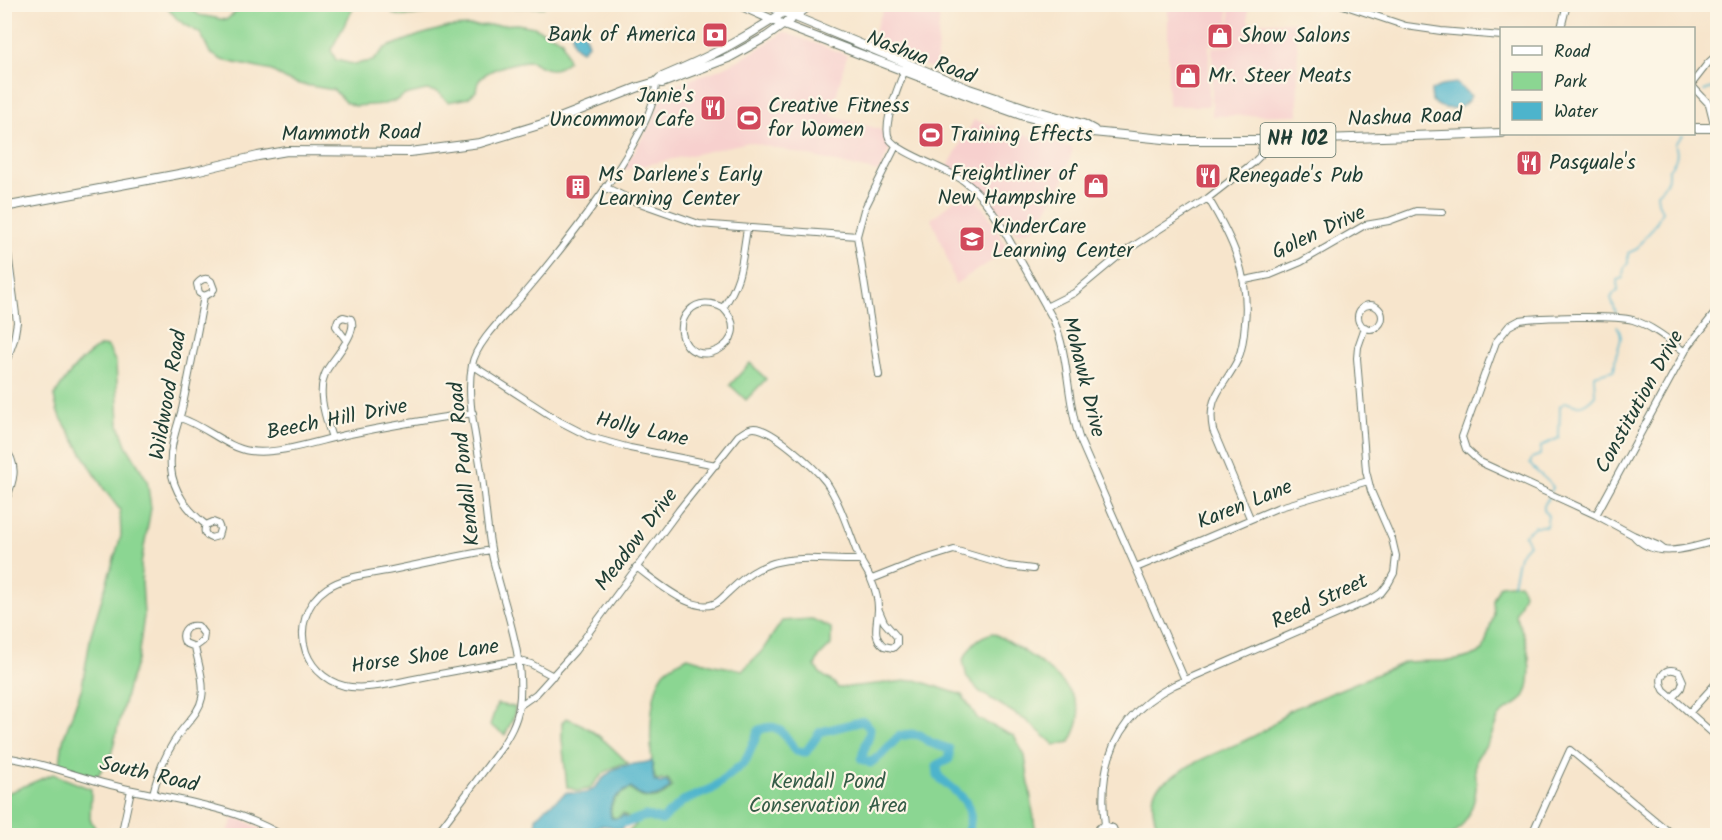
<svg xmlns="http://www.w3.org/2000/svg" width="1722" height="840" font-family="Kalam,sans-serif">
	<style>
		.built { fill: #f7d0ce }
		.green { fill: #8bd692; stroke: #558a63; stroke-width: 1.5 }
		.water { fill: #4db4cc; stroke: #367880; stroke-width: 1.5 }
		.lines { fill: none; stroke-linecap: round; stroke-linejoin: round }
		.stream { stroke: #4db4cc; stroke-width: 1.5 }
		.river { stroke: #4db4cc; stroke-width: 9 }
		.minor-casing { stroke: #6b7869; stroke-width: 8 }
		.major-casing { stroke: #6b7869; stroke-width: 10 }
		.minor { stroke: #fff; stroke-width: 6 }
		.major { stroke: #fff; stroke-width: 8 }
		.labels { text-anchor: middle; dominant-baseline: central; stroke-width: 4.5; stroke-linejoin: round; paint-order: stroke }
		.shield { fill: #fcf5e5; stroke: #617469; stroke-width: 1.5 }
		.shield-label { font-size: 20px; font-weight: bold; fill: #1f3d34 }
		.poi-label { font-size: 21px; fill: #1f3d34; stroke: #fcf5e5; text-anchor: start }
		.street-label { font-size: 21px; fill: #1f3d34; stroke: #fcf5e5 }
		.park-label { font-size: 21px; fill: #355c47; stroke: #fcf5e5 }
	</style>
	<rect width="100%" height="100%" fill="#fcf5e5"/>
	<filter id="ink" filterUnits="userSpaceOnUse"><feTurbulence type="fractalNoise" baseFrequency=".0167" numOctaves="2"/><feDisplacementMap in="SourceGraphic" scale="12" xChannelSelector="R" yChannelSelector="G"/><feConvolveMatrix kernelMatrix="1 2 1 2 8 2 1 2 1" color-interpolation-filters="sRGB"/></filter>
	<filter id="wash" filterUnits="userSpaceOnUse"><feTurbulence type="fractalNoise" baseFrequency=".008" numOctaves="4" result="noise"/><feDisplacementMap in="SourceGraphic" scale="24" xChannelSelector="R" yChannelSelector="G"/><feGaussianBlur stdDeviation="1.35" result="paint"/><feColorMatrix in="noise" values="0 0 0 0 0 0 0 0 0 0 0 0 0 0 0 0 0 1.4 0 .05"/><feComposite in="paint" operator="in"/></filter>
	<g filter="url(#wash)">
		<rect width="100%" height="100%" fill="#f7e5cc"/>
		<path class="built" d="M905,5H940L936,70L869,44L883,10Z
			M1168,5H1228L1229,45H1209V106H1168Z
			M1230,5H1248V22H1297L1298,115L1212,116V47L1231,46Z
			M784,32L847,55L831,116L879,129L883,133L890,148L879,172L749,142L623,170L652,122L663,89L723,68L748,55Z
			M974,120L1073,148L1063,183L1033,230L1017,233L981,189L948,166Z
			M967,190L986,211L1009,250L955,284L944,249L931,219Z
			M234,818L245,821L272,835H226Z"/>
		<path class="green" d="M165,5H187L199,15L226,20L236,12L234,5H355L331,50L336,60L353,64L373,61L385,48L420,35L448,27L517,24L534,27L562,40L568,61C555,74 544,69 531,61C518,61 490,68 481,78C477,81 477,86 476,91L468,98L448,102L438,92L426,90L405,95L395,101L384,104L355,106L345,102L334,90L299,84L287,80L272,71L222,60L210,53L201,34L178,20Z
			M390,5L544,4V7L465,8L404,16L393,14Z
			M101,346L108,347L116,363L119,425L126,445L147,480L151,508L141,564L144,616L138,658L128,687L111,755L96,778L63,767L60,764L63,740L82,687L91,634L121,536L120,510L104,489L58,413L54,397C65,378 80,358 101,346Z
			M750,363L766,379L746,400L730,385Z
			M1520,583L1524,593L1515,615C1526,637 1532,657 1529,682C1525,708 1512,701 1500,716C1494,723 1494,733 1489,741C1486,747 1479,753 1476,760C1474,768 1477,780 1476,788C1475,805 1465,827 1451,836H1163C1155,826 1148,800 1157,788C1160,784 1167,780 1172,777C1207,750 1258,744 1288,711L1406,662C1436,659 1455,666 1483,651L1494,614L1493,600L1500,585Z
			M812,619L831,628V645L818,658L815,666C822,680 831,676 838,688L916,680L962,695L978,719L1014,736L1025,756L1036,835H610L611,832L626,834L636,825L623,813L617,818L612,817C608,802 617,795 630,789C644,803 660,801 672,787L668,779L656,781C648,756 648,693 664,672C669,665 681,661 688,657L714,665L743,670L762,651L782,621Z
			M993,633C1020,648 1078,681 1079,716C1079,725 1074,734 1070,742L1055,745L1027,721L980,692L967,678L963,660C971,646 976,637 993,633Z
			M497,704L515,707L514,716L505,735L490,725Z
			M566,718C592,726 609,745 628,763C609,766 602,774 589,789L578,791L567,787L562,739V723Z
			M53,774L91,789L90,819L99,835H5V794Z"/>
		<path class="water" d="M573,28L583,30L588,44L582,51C572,47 571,37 573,28Z
			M1456,83L1471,96C1464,111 1443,112 1432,101L1431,91L1442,85Z
			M652,761L654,781L660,783L667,781L670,787C658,800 643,801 631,788C616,794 607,801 611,818L618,819L623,815L629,822L621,829C604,826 599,820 585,836L542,835L537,831L536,818L546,808L567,792C598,799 593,782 615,769C624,764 641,764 652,761Z"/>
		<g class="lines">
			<path class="stream" d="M1704,91L1715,87L1718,78
				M1694,96L1695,95
				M1616,313L1611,298L1614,293L1618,291L1617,280L1623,278L1624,268L1628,263V253L1637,249C1640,241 1643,240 1649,233C1654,227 1659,218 1662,211L1658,202L1657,193C1665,186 1669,181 1668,170C1676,162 1679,155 1675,144L1683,135
				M1551,492L1553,487C1546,477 1537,474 1530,464L1532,458L1540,455L1541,446L1559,438L1560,406L1566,402C1579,408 1585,406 1595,395L1594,375L1614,370C1615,365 1615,359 1616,355C1620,343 1624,336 1617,326
				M1513,584L1519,555L1529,544L1524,535L1535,526H1546L1548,516C1540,504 1545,507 1549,496"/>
			<path class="river" d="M617,823L629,822L645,816L662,820L683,801L712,789L745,762L759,730C781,721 784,736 796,751L806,752L820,732L863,721L870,728C870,740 863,747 862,759L870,763L881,755L899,736L911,734L920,735L931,743L949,749V759L937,765L938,776C958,795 980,803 966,836"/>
		</g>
	</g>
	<g filter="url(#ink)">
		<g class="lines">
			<g class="minor-casing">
				<path id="minor" d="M1340,4L1406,26L1441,31L1502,36
					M1561,28L1567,4
					M906,67C900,82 882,124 889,138C896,152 948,169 964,181C989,200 1002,227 1017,254C1029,276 1041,297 1053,319C1070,356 1066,401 1080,440L1185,680
					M1694,81L1708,63L1718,54
					M1694,88L1709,104L1715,128
					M605,187L634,201L699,224L857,236
					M1208,198C1232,238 1250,275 1245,323C1244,335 1243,348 1238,359C1225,387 1206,395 1213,430L1250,518
					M4,222L17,322L14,340L4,368
					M1245,280L1270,275L1301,262L1365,225L1389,221L1416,211L1442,212
					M204,296L199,293L197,284C201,279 206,277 211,281L214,289L211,293L204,296C197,334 190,371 182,409C177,428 169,447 171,468C173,491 188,511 206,525L213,522L218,524L220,529L218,536L211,538C205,536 203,531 206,525
					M1358 317a12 12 0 1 1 24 0a12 12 0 1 1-24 0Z
					M1046,307L1074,293L1121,254L1208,198L1253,163L1260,156L1263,140
					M723,308C758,343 690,376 682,333C681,325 683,317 689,311C698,301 712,302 723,308C743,278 741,263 747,229
					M472,365L559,421L590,437L630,448L716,465
					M879,375L857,236L864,210L896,146
					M180,418C204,425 227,448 250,451C279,455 317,441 345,435C388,426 430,419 473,413
					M332,438C325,416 315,389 328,368C336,356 358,331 351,319L343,317L338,320L336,326L346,340
					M4,448C21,466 12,485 4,505
					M1596,515L1687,348L1718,309
					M1633,535C1654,561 1691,548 1718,540
					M1663,549L1659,546L1633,535L1596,515L1480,462L1466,449L1462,437L1496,342L1509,326L1520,320C1538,317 1616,315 1633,320C1652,326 1669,340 1685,352
					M491,550C458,556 425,563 392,570C371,574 345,576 327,588C306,602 298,629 306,652C313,671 331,685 351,687C371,689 394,683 414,679C448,672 483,666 517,660L531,664L553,676
					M636,567C655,580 698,620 720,600C737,584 750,570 773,563C800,555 832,561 861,560
					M1136,568L1277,508L1368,481
					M872,579L915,562L954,550L1008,566L1033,569
					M1673,697L1681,688L1683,681L1679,672C1666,665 1656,677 1664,690L1718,738
					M519,706L536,694L575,651L679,510L738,436C742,433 748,428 754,428C772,428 815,468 826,482C841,504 849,533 859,557C863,566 869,573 872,582C875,589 878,600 878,608C878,622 871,636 884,646L893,648L897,644V637L884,622L878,608
					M1690,712L1718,681
					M4,757C42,762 75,776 111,785C170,800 230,804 283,836
					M153,794C158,772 166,752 179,734C187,722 199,713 202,698C205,682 198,663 195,647L203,641L204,634L198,626C186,624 180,633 185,643L195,647
					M1105,825C1097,763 1117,714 1174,685L1370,600L1381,593L1388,584L1394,573L1396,556L1392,539L1371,491L1366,471L1357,358L1358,347L1365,327
					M1105,825L1113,828L1116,836
					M121,836L131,790
					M435,836L501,748C509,735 517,722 519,706C526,658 504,606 493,559C487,533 486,505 482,478C478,443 465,399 472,365C476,342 507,314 522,296C557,255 657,132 656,82
					M1096,836L1099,828L1105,825
					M1531,836L1570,750L1674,836"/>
			</g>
			<g class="major-casing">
				<path id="major" d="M737,4L784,25L996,106L1024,116L1082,131L1174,140H1292L1502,133
					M764,4L969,89L1026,108L1083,124L1094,130
					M656,82L660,78C710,57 751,36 795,4
					M1694,128H1718
					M4,207L195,171L258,156L287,151L410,152L480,143L552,121L639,87L656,82L662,83L728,58L766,37L812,4"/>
			</g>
			<use href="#minor" class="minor"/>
			<use href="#major" class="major"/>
		</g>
	</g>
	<defs>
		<g id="bank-square" transform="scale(1.35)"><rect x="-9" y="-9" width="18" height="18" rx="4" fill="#d1495b" stroke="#fcf5e5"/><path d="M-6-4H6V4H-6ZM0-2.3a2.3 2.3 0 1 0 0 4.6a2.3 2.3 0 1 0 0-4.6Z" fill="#fff"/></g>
		<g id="shop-square" transform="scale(1.35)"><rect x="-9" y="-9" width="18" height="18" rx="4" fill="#d1495b" stroke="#fcf5e5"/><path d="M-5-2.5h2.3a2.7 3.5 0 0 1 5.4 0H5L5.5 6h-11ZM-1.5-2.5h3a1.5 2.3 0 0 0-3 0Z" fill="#fff"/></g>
		<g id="restaurant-square" transform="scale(1.35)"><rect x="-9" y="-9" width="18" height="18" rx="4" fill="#d1495b" stroke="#fcf5e5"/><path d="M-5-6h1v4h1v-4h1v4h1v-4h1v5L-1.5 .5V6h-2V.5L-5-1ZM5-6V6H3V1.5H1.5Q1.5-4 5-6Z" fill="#fff"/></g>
		<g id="stadium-square" transform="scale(1.35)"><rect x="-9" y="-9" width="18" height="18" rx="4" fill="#d1495b" stroke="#fcf5e5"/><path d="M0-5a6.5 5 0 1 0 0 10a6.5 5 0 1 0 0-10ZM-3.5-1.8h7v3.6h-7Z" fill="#fff"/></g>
		<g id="building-square" transform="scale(1.35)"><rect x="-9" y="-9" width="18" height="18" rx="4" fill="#d1495b" stroke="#fcf5e5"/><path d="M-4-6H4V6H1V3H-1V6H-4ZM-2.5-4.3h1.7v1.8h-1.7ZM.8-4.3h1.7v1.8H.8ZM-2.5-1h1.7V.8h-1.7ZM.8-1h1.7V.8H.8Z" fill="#fff"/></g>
		<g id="school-square" transform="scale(1.35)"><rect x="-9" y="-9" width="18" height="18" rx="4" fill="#d1495b" stroke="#fcf5e5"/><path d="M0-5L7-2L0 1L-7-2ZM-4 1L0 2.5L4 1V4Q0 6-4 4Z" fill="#fff"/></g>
	</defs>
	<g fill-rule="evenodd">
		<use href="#bank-square" x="715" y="35"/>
		<use href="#shop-square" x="1220" y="36"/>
		<use href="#shop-square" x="1188" y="76"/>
		<use href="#restaurant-square" x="713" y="108"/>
		<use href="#stadium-square" x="749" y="118"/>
		<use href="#stadium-square" x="931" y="135"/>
		<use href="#restaurant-square" x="1529" y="163"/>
		<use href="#restaurant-square" x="1208" y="176"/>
		<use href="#shop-square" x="1096" y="186"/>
		<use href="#building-square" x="578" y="187"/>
		<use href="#school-square" x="972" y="239"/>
	</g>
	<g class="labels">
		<rect class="shield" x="1260.5" y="123" width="75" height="34" rx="4.5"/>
		<g class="shield-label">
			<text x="1298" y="140">NH 102</text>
		</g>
		<g class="poi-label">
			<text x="696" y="35" text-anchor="end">Bank of America</text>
			<text x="1240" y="36">Show Salons</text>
			<text x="1208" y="76">Mr. Steer Meats</text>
			<text x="694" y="96" text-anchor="end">Janie's<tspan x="694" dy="24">Uncommon Cafe</tspan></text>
			<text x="768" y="106">Creative Fitness<tspan x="768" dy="24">for Women</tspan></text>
			<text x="950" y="135">Training Effects</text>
			<text x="1549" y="163">Pasquale's</text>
			<text x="1076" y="174" text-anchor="end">Freightliner of<tspan x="1076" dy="24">New Hampshire</tspan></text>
			<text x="598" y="175">Ms Darlene's Early<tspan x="598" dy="24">Learning Center</tspan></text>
			<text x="1228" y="176">Renegade's Pub</text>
			<text x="992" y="227">KinderCare<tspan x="992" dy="24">Learning Center</tspan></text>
		</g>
		<g class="street-label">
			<text transform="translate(921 58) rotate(21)">Nashua Road</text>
			<text transform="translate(1405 118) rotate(-2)">Nashua Road</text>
			<text transform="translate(351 134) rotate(-1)">Mammoth Road</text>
			<text transform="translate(1319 233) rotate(-25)">Golen Drive</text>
			<text transform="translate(1083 377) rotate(76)">Mohawk Drive</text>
			<text transform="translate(169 395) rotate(-80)">Wildwood Road</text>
			<text transform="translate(1640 402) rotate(-61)">Constitution Drive</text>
			<text transform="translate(337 420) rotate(-11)">Beech Hill Drive</text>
			<text transform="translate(642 430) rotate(13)">Holly Lane</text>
			<text transform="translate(465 464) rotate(-96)">Kendall Pond Road</text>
			<text transform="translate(1245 505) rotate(-22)">Karen Lane</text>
			<text transform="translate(637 540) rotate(-53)">Meadow Drive</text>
			<text transform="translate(1320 602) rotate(-25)">Reed Street</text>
			<text transform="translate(425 657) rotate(-8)">Horse Shoe Lane</text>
			<text transform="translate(149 775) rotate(13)">South Road</text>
		</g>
		<g class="park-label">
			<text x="828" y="782">Kendall Pond<tspan x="828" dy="24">Conservation Area</tspan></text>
		</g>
	</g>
	<rect width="1722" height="840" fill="none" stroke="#fcf5e5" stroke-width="24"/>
	<rect x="1500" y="27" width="195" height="108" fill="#fcf5e5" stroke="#a4ab9e" stroke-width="1.5"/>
	<rect x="1512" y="46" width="30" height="9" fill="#ffffff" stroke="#a4ab9e" stroke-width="1.5"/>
	<text x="1554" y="57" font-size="18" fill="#1f3d34">Road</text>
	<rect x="1512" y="72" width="30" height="18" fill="#8bd692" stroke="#a4ab9e" stroke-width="1.5"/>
	<text x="1554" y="87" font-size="18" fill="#1f3d34">Park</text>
	<rect x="1512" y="102" width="30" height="18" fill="#4db4cc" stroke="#a4ab9e" stroke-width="1.5"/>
	<text x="1554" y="117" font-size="18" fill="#1f3d34">Water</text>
</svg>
